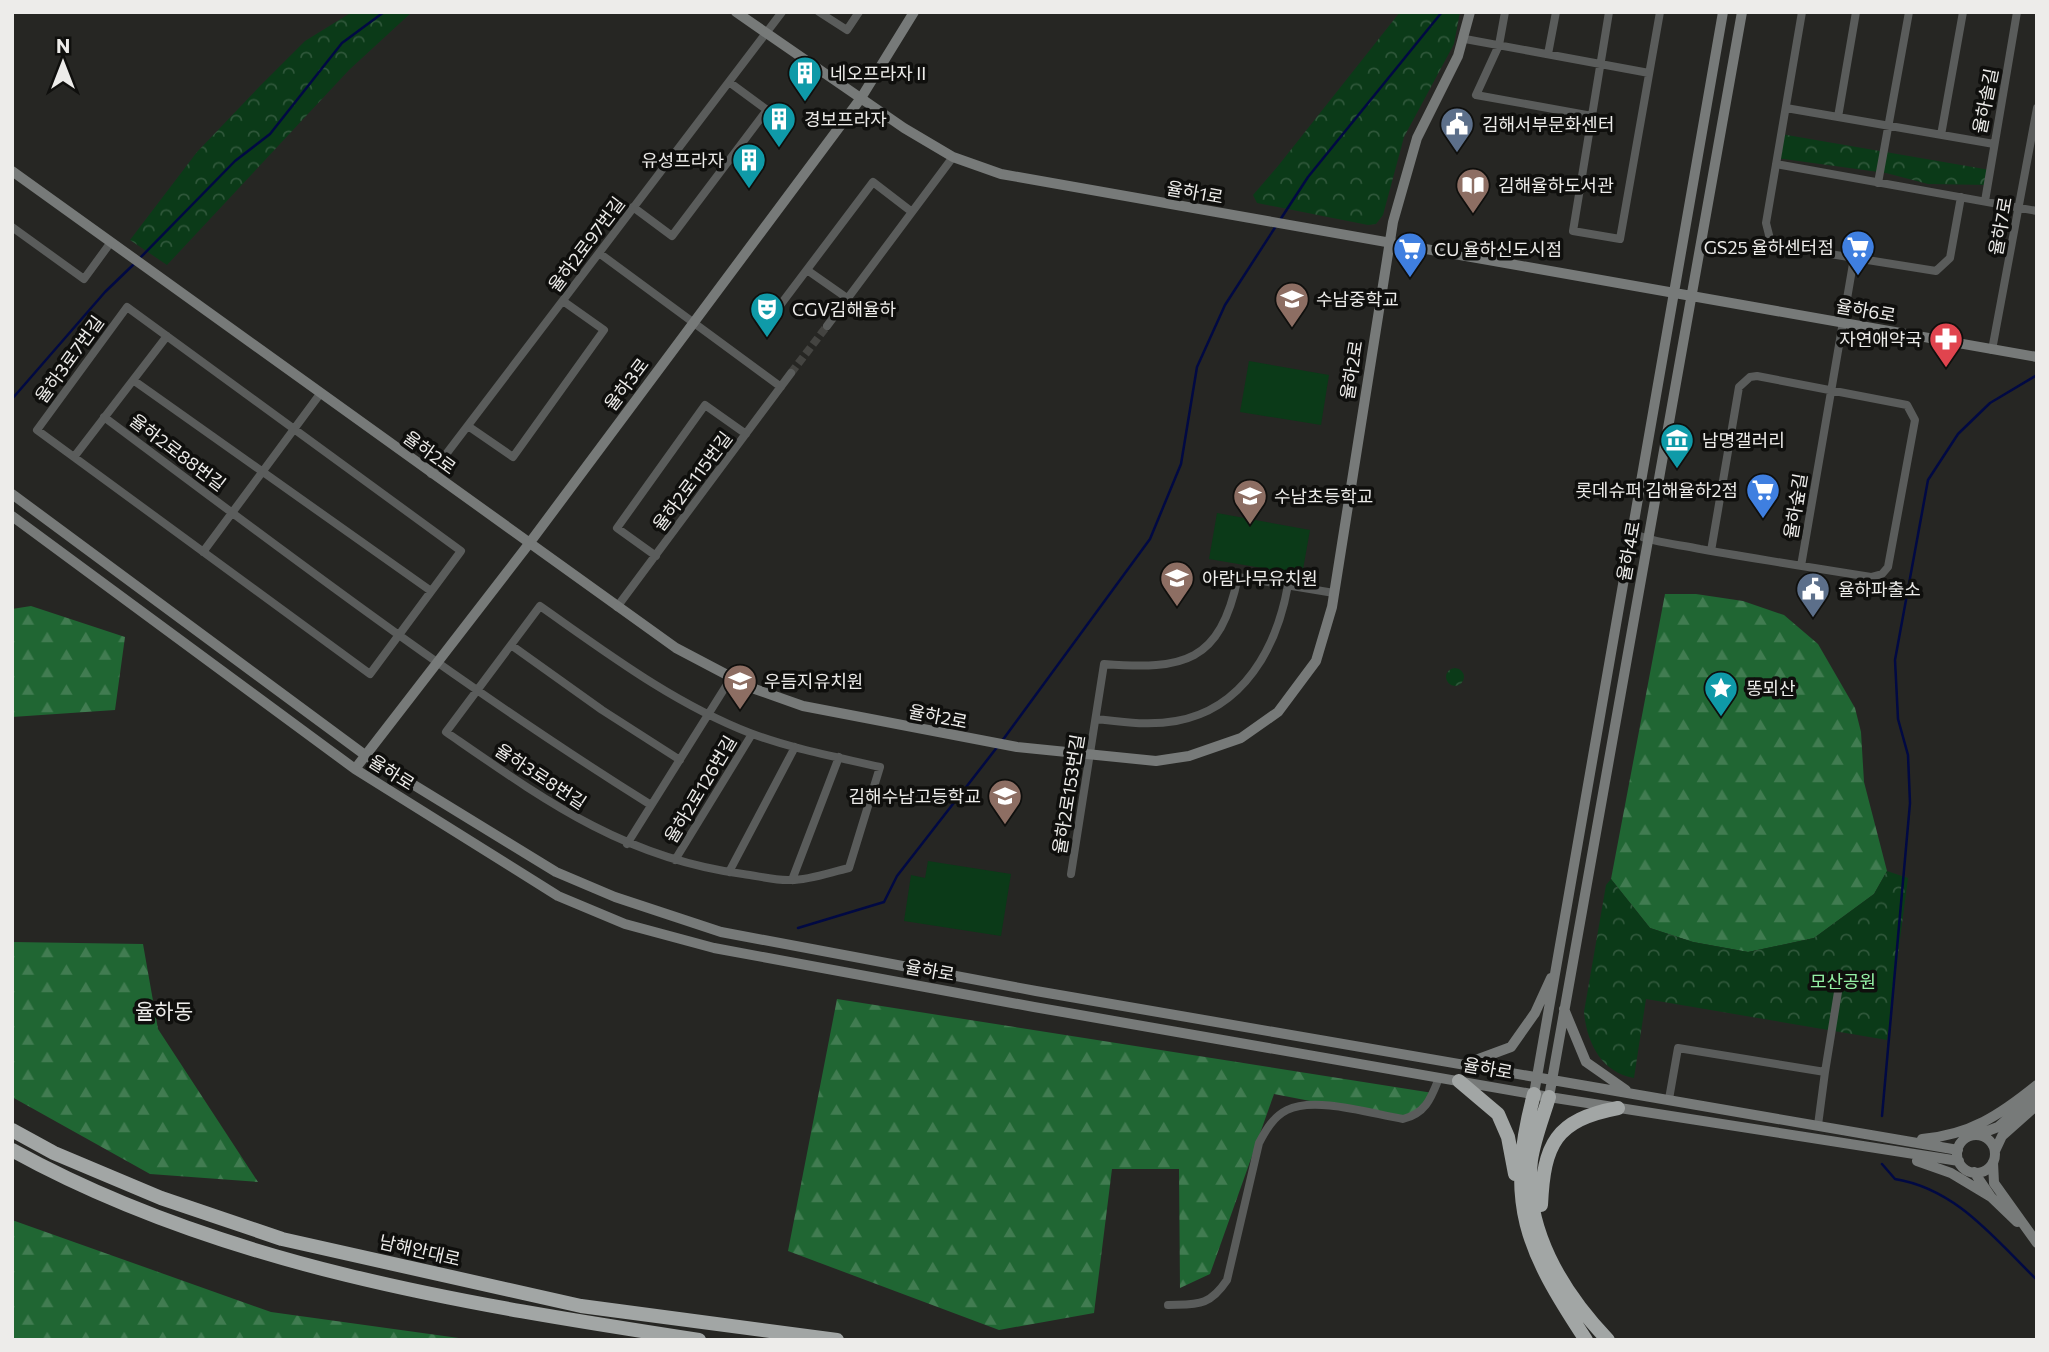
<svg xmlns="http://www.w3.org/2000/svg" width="2049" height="1352" font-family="Commissioner,'Noto Sans KR',sans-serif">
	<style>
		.forest { fill: url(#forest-firs) }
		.park { fill: url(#park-crowns) }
		.pitch { fill: #0b3a18 }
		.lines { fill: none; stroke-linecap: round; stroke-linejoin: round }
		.stream { stroke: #010943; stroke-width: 2.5 }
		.street-tunnel { stroke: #444441; stroke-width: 8; stroke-dasharray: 8 4; stroke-linecap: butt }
		.street { stroke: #5a5c5b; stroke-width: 8 }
		.secondary { stroke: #777a79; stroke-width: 10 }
		.highway { stroke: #a2a6a5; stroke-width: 14 }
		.labels { text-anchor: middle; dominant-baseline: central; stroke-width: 7; stroke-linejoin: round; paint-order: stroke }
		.poi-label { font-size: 18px; fill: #edecea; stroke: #0f0f0d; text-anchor: start }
		.street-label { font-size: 18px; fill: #edecea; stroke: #0f0f0d }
		.park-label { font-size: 18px; fill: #94f0a4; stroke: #0f0f0d }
		.quarter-label { font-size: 21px; fill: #edecea; stroke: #0f0f0d }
	</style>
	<defs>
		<pattern id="forest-firs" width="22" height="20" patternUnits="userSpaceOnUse" patternTransform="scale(1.75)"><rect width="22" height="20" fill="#206633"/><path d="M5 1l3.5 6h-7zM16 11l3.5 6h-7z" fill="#417c51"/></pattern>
		<pattern id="park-crowns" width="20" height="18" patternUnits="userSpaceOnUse" patternTransform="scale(1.75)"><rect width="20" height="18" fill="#0b3a18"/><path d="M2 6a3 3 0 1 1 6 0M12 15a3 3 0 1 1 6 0" fill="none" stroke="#2f573a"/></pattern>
	</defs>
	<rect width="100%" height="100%" fill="#262623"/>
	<path class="forest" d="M1665,594H1696L1743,601L1784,615L1818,644L1855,708L1861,732L1864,782L1887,871L1874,894L1814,938L1748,952L1693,942L1650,928L1611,879Z
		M31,606L125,637L115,710L12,717V609Z
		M12,942L143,944L158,1029L258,1182L150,1174L12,1097Z
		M837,999L1433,1093L1427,1106L1403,1119L1274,1094L1210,1274L1180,1288L1179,1169H1112L1094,1313L999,1330L788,1251Z
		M12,1220L271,1312L473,1340H12Z"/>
	<path class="park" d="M352,12H412L349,70L167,265L130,240L197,152L260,86L305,41Z
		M1400,12H1460L1454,44L1404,137L1383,215L1376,224L1368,225L1257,203L1253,195L1278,166Z
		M1781,134L1990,170L1988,185L1928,184L1886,173L1777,158Z
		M1446 677a9 9 0 1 1 18 0a9 9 0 1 1-18 0Z
		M1887,871L1908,878L1887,1040L1646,999L1634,1078C1601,1072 1587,1043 1584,1012L1606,885L1611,879L1650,928L1693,942L1748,952L1814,938L1874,894Z"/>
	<path class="pitch" d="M1249,361L1329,375L1321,425L1240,412Z
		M1217,513L1310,530L1302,575L1209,559Z
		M928,861L1011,874L1001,936L904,921L911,875L925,878Z"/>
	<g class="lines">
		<path class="stream" d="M1280,220L1308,177L1442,12
			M139,259L235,161L270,134L342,43L384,12
			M12,399L105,292L134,264
			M1002,741L1150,539L1181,464L1197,367L1225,305L1276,226
			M798,928L884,902L897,876L998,746
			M1882,1116L1910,803L1908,755L1898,719L1895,660L1928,480L1958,434L1990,403L2037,375
			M1882,1164L1895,1179C1956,1189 1993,1237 2035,1278"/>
		<path class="street-tunnel" d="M791,373L827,326"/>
		<path class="street" d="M819,12L847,30L859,12
			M1505,12L1499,45L1476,95L1592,116
			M1609,12L1573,231L1620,239L1660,12
			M1802,12L1766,223L1770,239L1780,246L1936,271L1950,258L1961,197
			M1465,39L1649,73
			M1548,54L1556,12
			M1786,108L1994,144
			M1838,117L1856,12
			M1941,135L1963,12
			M1776,164L2037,211
			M1878,183L1909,12
			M1985,201L2017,12
			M633,207L672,236L767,110L729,82
			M12,227L84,279L111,242
			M599,253L781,387
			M807,270L847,298
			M127,307L461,551L370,674L37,430Z
			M772,316L873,182L912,212
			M827,326L953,157
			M1992,350L2037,108
			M133,380L431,591
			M104,417C283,551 462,687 651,805
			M468,426L513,457L604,330L563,301
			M74,457L167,336
			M431,474L782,12
			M1632,533C1654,543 1677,544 1700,549C1757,559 1814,568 1871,577L1882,574L1888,567L1915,420L1907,405L1757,376L1750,377L1739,387L1711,551
			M203,552L320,394
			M656,556L617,528L705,405L746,434
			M1801,566L1854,258
			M540,606C607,653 673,703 750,733C792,749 837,757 880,767L849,868C831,872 810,880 791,880C776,881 759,876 743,874C623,858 543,799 446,732Z
			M617,607L791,373
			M511,645L602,710L680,760
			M1096,719C1122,722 1149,726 1176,721C1244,709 1277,647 1288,585
			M627,844L731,678
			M675,860L752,734
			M729,872L795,747
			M1071,874L1104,664C1184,670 1220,663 1238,577L1334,593
			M792,880L839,757
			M1825,1072L1838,992
			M1669,1099L1678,1048L1825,1072L1818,1125
			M1168,1305C1197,1304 1209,1307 1227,1280L1259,1143C1266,1130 1273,1117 1287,1110C1315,1096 1372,1114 1403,1119C1426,1113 1431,1098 1439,1078"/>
		<path class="secondary" d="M736,12L904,128L953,157L1001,174L2037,357
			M12,171L676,648L752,688L803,706L1017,747L1156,761L1189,756L1241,738L1278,712L1316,661L1332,607L1393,222L1417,138L1458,56L1470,12
			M12,494L365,755L556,872L615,897L721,932L1036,991L1958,1150
			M12,516L355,769L558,896L625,924L714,948L1034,1007L1549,1097L1959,1161
			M355,769L528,545L861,98L914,12
			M1564,1009L1586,1062L1626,1090
			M1465,1064L1511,1047L1535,1013L1551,978
			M1534,1094L1723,12
			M1549,1097L1742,12
			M1977,1135L1998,1127L2035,1095
			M1957 1154a19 19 0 1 1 38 0a19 19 0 1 1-38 0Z
			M1922,1139C1970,1135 2000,1115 2037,1085
			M1995,1151L2002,1136L2037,1105
			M1917,1161L1951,1173L1991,1197
			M1993,1162L1994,1183L2037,1243
			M1974,1172L1991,1197L2017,1222"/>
		<path class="highway" d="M1459,1081L1498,1114L1508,1137L1515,1174
			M1534,1094C1505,1204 1526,1249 1586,1340
			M1549,1097C1543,1117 1534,1139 1531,1160C1523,1228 1562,1292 1608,1340
			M12,1130L54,1153L161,1198L282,1239L581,1306L837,1340
			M12,1150C222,1266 465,1304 699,1340
			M1541,1205C1544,1144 1555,1120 1618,1108"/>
	</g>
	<defs>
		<g id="building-pin" transform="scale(1.75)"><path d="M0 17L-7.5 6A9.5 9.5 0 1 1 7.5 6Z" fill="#0f9aa8" stroke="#0f0f0d"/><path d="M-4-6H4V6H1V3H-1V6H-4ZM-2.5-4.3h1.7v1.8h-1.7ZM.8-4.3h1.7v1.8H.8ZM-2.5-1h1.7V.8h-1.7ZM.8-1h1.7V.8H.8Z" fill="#fff"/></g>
		<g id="civic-pin" transform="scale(1.75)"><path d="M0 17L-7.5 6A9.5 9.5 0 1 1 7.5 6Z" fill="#5c6f8a" stroke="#0f0f0d"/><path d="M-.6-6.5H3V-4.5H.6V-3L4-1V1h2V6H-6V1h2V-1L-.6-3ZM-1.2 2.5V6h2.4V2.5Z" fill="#fff"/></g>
		<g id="library-pin" transform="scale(1.75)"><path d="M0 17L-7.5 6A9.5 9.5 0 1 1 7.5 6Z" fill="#8d6e63" stroke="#0f0f0d"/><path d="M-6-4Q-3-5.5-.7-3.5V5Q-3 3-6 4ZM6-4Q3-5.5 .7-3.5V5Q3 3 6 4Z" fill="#fff"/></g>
		<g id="supermarket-pin" transform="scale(1.75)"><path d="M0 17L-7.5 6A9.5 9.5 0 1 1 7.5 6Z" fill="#3f7fe0" stroke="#0f0f0d"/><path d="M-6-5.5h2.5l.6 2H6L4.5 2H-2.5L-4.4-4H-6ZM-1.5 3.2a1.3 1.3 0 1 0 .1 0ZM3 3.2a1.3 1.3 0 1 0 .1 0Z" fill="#fff"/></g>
		<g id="school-pin" transform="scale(1.75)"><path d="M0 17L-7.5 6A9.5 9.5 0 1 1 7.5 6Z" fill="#8d6e63" stroke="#0f0f0d"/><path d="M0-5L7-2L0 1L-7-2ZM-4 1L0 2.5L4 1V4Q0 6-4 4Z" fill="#fff"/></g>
		<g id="theatre-pin" transform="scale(1.75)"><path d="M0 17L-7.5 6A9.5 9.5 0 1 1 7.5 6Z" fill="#0f9aa8" stroke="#0f0f0d"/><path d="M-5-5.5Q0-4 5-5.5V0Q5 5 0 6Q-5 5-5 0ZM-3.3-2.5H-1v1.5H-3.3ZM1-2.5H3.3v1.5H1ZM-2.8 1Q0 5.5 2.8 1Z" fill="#fff"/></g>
		<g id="pharmacy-pin" transform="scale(1.75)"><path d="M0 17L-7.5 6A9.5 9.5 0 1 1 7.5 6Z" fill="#e0444e" stroke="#0f0f0d"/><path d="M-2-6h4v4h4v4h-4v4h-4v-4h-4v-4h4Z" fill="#fff"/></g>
		<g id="museum-pin" transform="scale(1.75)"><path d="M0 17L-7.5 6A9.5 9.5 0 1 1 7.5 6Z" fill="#0f9aa8" stroke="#0f0f0d"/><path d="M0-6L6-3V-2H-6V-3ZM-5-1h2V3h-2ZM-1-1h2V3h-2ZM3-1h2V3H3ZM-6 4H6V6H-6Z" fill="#fff"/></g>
		<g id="sight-pin" transform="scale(1.75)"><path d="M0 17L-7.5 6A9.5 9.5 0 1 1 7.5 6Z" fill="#0f9aa8" stroke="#0f0f0d"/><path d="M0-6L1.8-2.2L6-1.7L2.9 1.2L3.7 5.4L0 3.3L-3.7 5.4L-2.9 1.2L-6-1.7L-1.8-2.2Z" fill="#fff"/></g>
	</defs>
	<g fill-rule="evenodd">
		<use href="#building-pin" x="805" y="73"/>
		<use href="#building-pin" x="779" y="119"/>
		<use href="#civic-pin" x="1457" y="124"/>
		<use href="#building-pin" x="749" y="160"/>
		<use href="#library-pin" x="1473" y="185"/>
		<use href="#supermarket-pin" x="1858" y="247"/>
		<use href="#supermarket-pin" x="1410" y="249"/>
		<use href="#school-pin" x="1292" y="299"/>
		<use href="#theatre-pin" x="767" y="309"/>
		<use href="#pharmacy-pin" x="1946" y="339"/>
		<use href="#museum-pin" x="1677" y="440"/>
		<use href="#supermarket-pin" x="1763" y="490"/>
		<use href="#school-pin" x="1250" y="496"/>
		<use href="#school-pin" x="1177" y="578"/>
		<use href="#civic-pin" x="1813" y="589"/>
		<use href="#school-pin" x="740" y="681"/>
		<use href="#sight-pin" x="1721" y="688"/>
		<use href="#school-pin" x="1005" y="796"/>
	</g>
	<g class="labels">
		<g class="poi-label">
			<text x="830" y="73">네오프라자 II</text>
			<text x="804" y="119">경보프라자</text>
			<text x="1482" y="124">김해서부문화센터</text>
			<text x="724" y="160" text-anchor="end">유성프라자</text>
			<text x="1498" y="185">김해율하도서관</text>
			<text x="1834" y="247" text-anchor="end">GS25 율하센터점</text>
			<text x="1434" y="249">CU 율하신도시점</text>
			<text x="1316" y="299">수남중학교</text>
			<text x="792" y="309">CGV김해율하</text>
			<text x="1922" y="339" text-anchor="end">자연애약국</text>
			<text x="1702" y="440">남명갤러리</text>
			<text x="1738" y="490" text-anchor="end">롯데슈퍼 김해율하2점</text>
			<text x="1274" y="496">수남초등학교</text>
			<text x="1202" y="578">아람나무유치원</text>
			<text x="1838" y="589">율하파출소</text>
			<text x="764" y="681">우듬지유치원</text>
			<text x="1746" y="688">똥뫼산</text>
			<text x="981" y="796" text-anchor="end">김해수남고등학교</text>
		</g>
		<g class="street-label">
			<text transform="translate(1985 101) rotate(-79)">율하솔길</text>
			<text transform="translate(1195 192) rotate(10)">율하1로</text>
			<text transform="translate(2000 226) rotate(-80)">율하7로</text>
			<text transform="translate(586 244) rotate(-53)">율하2로97번길</text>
			<text transform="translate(1866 310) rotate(10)">율하6로</text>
			<text transform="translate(69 359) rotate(-54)">율하3로7번길</text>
			<text transform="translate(1351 370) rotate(-81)">율하2로</text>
			<text transform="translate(626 384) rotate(-53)">율하3로</text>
			<text transform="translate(178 452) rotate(37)">율하2로88번길</text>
			<text transform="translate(430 452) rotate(36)">율하2로</text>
			<text transform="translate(692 481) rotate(-53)">율하2로115번길</text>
			<text transform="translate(1795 506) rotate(-81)">율하숲길</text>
			<text transform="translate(1628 551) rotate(-80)">율하4로</text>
			<text transform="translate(938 716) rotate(11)">율하2로</text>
			<text transform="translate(392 772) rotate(32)">율하로</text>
			<text transform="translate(541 776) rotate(33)">율하3로8번길</text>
			<text transform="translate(700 789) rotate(-59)">율하2로126번길</text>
			<text transform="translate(1068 794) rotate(-81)">율하2로153번길</text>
			<text transform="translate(930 970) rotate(10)">율하로</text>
			<text transform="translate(1488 1068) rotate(10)">율하로</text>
			<text transform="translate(420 1250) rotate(13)">남해안대로</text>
		</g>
		<g class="park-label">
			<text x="1843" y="981">모산공원</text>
		</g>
		<g class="quarter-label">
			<text x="164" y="1010">율하동</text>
		</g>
	</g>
	<rect width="2049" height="1352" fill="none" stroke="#edecea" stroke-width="28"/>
	<g transform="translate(63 63)" stroke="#0f0f0d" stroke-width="5" paint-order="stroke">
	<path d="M0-5L12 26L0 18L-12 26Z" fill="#edecea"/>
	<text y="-10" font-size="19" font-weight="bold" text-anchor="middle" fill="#edecea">N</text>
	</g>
</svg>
